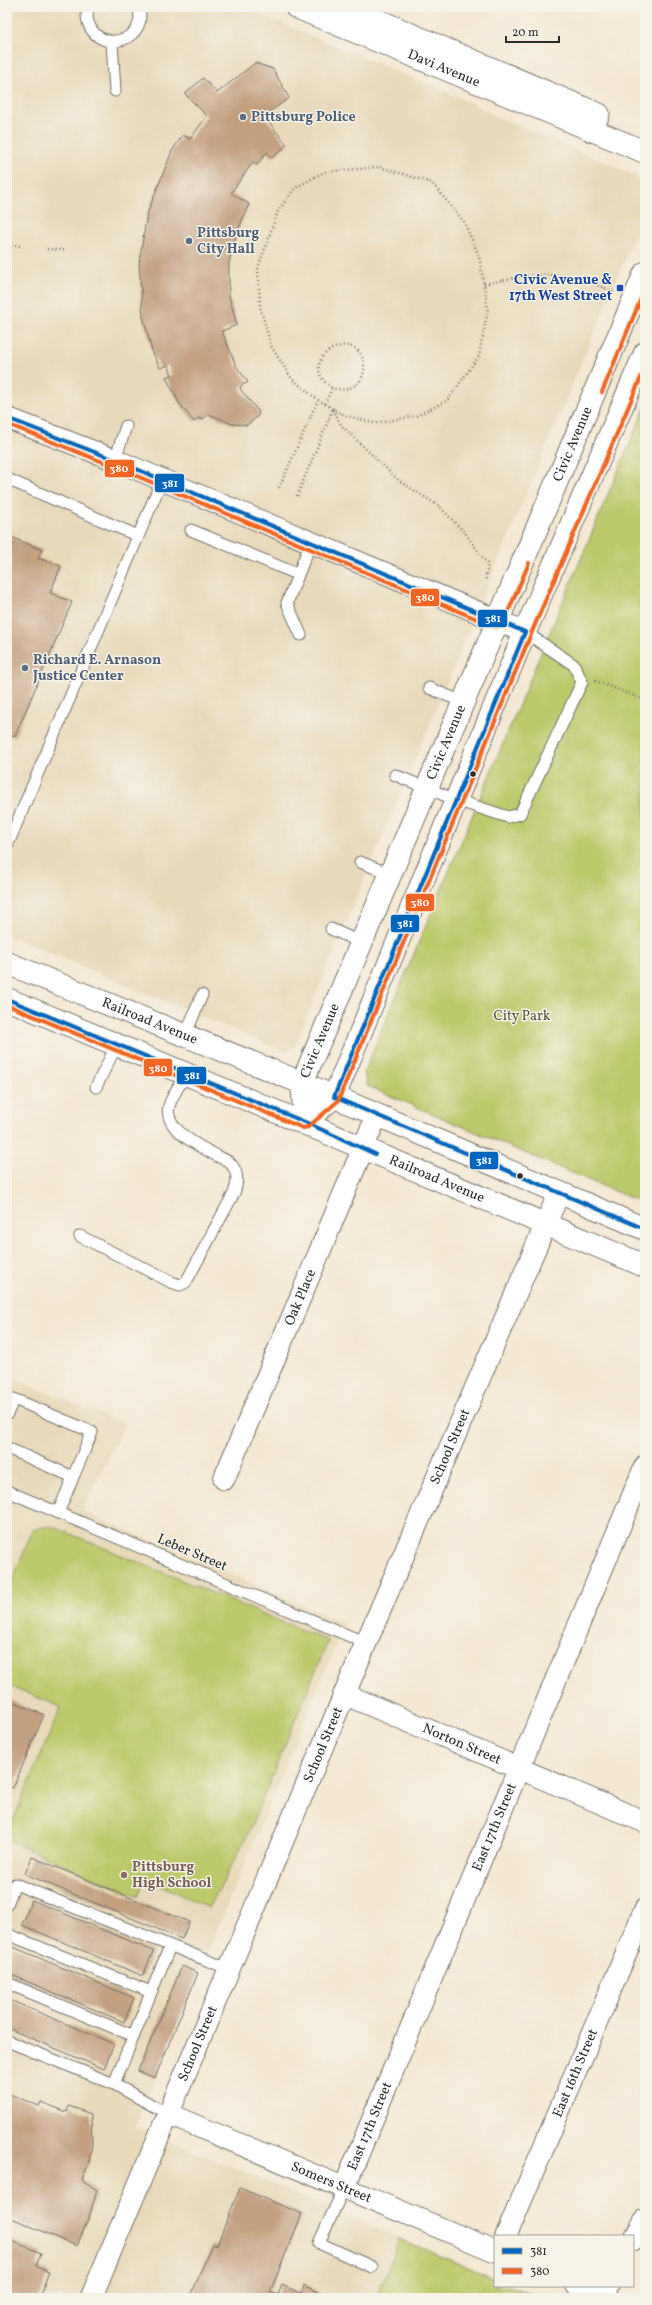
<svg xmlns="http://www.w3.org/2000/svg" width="652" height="2305" font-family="Vollkorn,serif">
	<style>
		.built { fill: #e8d9ba }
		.green { fill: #bcc96b; stroke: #747a4b }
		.building { fill: #c3a080 }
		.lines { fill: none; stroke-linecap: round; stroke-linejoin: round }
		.lane-casing { stroke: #716d66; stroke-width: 13 }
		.street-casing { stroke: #716d66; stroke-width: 23 }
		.secondary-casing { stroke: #716d66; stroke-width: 24 }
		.path { stroke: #716d66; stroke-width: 2.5; stroke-dasharray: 1 3; stroke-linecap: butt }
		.lane { stroke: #fff; stroke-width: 11 }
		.street { stroke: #fff; stroke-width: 21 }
		.secondary { stroke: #fff; stroke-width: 22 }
		.bus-1-casing { stroke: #f7f3e8; stroke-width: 7 }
		.bus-2-casing { stroke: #f7f3e8; stroke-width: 7 }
		.bus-1 { stroke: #0065bd; stroke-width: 4 }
		.bus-2 { stroke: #f26522; stroke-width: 4 }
		.service-dot { fill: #5c6f8a; stroke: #f7f3e8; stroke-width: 1.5 }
		.transit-dot { fill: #1a4fb4; stroke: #f7f3e8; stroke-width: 1.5 }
		.bus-dot { fill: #2b2b2b; stroke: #f7f3e8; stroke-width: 1.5 }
		.education-dot { fill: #8d6e63; stroke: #f7f3e8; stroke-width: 1.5 }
		.labels { text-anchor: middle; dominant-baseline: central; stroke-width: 3; stroke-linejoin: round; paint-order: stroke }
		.street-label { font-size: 14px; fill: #2b2b2b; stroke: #f7f3e8 }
		.service-label { font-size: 14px; font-weight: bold; fill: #4e5e75; stroke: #f7f3e8; text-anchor: start }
		.transit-label { font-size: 14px; font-weight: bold; fill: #164399; stroke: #f7f3e8; text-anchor: end }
		.park-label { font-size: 14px; fill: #4f523b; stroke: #f7f3e8 }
		.education-label { font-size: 14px; font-weight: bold; fill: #785e54; stroke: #f7f3e8; text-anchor: start }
		.line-badge { stroke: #f7f3e8; stroke-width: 1.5 }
		.badge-label { font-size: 11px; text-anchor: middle; font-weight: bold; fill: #fff }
	</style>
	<rect width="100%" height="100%" fill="#f7f3e8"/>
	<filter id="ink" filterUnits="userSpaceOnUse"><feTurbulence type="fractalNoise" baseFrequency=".025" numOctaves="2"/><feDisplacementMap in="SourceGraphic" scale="8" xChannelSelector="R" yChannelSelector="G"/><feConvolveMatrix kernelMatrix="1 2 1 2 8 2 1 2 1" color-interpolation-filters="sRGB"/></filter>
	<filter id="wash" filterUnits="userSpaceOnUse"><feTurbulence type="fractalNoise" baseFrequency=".012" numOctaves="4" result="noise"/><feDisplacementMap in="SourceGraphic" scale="16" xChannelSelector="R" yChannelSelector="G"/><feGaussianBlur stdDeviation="0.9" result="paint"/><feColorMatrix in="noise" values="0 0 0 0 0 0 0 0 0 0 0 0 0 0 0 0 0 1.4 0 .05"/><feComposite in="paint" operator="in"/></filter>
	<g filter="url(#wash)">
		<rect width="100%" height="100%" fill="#f4e8d3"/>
		<path class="built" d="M7,7H242L470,102L495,116L637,176L645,200V212L294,1047L284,1051L7,935Z
			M7,1376L125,1424L82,1511L345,1623L135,2126L495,2278V2286H513L541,2298H7Z"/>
		<path class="green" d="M645,407V1204L367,1086L364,1072Z
			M51,1526L328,1641L248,1834L209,1908L145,1878L138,1897L7,1840V1835L61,1707L7,1685V1595L33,1529Z
			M400,2239L495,2279V2286H511L540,2298H376Z"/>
		<g id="blocks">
			<path class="building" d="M255,63L273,69L289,98L264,116L287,145L272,158L267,152L257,165L253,162L231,193L249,204L236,235L229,263V296L237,325L222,331L236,366L248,382L241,386L240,389L259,412L257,417L247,425L232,424L209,414L202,420L199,418L194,422L179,403L166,377L172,375L168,365L160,368L152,351L143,317L139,263L147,214L172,151L183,135L190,139L207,116L185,94L203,78L217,93Z
				M7,535L42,550L38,558L61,566L50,593L72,602L15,736L7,734Z
				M7,1699L44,1715L13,1788L7,1786Z
				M32,1857L189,1922L182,1939L25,1874Z
				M32,1900L153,1951L143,1976L22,1925Z
				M13,1947L134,1998L124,2022L7,1973V1960Z
				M182,1966L198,1973L155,2078L138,2071Z
				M7,1999L114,2044L104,2069L7,2028Z
				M7,2093L39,2106L41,2102L67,2112L69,2106L91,2114L92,2144L89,2162L82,2180L97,2190L89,2217L77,2246L7,2216Z
				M240,2188L302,2214L270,2292L278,2295L282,2285L301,2293L304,2285L332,2298H190L212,2244L217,2245Z
				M7,2239L41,2253L36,2266L49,2272L39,2298H7Z"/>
		</g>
	</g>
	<g filter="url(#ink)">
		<use href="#blocks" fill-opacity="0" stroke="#716d66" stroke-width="1"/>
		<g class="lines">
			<g class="lane-casing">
				<path id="lane" d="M89,7C86,13 87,20 89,25C103,56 150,38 138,7
					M112,42L115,91
					M115,460L126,426
					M7,479L138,536
					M191,530L297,574
					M301,635L287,603L311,542
					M429,688L463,702
					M395,775L456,800L508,817L520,814L582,682L574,665L525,632
					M7,846L162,480
					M360,862L390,874
					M331,929L362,943
					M185,1036L202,995
					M96,1087L117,1044
					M80,1236L171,1282L180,1285L186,1282L234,1193C238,1182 239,1171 229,1162C211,1152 162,1132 169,1106C172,1095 181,1083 187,1073
					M7,1414L14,1399L92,1432L58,1513
					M7,1448L73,1477
					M7,1491L366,1643
					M7,1904L15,1884L229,1969
					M7,1934L151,1992
					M7,1983L134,2036
					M7,2041L114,2084L168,2114
					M114,2084L170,1946
					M344,2188L319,2243L372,2267"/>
			</g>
			<g class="street-casing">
				<g id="street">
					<path d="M348,7L599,114L592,131"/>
					<path d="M7,418L115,460L525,632"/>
					<path id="s1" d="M224,1479L377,1115"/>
					<path id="s2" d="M344,1694L645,1822"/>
					<path id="s3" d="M168,2114L495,2251"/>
					<path id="s4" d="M344,2188L645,1466"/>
					<path id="s5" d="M506,2236L645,1909"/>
					<path d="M633,2241L645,2220"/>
					<path d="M577,2286L603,2297L608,2286"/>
					<path id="s6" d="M91,2298L366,1643L559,1193"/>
				</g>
			</g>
			<g class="secondary-casing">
				<g id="secondary">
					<path id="s7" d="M296,7L645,152"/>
					<path id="s8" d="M7,963L302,1083L645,1229"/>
					<path id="s9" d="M7,999L645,1266"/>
					<path id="s10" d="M305,1122L302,1083L645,273"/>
					<path d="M305,1122L334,1097L525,632L645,353"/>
				</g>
			</g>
			<path class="path" d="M380,167L432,183L464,222L479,256L488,309L479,356L447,401L416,416L374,423L344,415L318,400L292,379L271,346L260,306L258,268L278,211L295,188L324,172Z
				M7,245L20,246
				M47,249L65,250
				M484,284C540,273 562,268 616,293
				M325,404L332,388C349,393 366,384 364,364C358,323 291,359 332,388
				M333,409L341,425L398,480L439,506L465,533L488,565L485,582
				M279,488L318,400
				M297,496L333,409
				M595,681L645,700"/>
			<use href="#lane" class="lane"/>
			<use href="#street" class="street"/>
			<use href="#secondary" class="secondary"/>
			<g class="bus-1-casing">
				<path id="bus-1" d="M7,418L115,460L525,632L334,1097L645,1229
					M7,999L305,1122L375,1154"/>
			</g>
			<g class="bus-2-casing">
				<path id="bus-2" d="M602,392L645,289
					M7,424L113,466L496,627L503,624L529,563
					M7,1005L303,1128L308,1127L338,1101L531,634L645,368"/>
			</g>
			<use href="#bus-1" class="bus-1"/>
			<use href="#bus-2" class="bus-2"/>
		</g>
	</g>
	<g class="service-dot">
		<circle cx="243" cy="117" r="4"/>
		<circle cx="189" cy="241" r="4"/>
		<circle cx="25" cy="668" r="4"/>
	</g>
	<rect class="transit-dot" x="616" y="284" width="8" height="8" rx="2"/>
	<g class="bus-dot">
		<circle cx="473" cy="774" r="3.5"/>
		<circle cx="520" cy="1176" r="3.5"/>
	</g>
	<circle class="education-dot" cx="124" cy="1875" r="4"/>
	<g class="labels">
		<g class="street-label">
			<text stroke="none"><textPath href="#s7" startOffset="160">Davi Avenue</textPath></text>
			<text stroke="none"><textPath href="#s10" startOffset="733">Civic Avenue</textPath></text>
			<text stroke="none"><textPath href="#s10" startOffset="409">Civic Avenue</textPath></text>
			<text stroke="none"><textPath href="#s8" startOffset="154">Railroad Avenue</textPath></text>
			<text stroke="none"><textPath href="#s10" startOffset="85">Civic Avenue</textPath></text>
			<text stroke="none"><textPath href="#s9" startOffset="466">Railroad Avenue</textPath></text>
			<text stroke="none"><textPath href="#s1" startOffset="197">Oak Place</textPath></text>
			<text stroke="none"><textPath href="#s6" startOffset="924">School Street</textPath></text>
			<text transform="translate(192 1553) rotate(23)">Leber Street</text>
			<text stroke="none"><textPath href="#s6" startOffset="600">School Street</textPath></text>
			<text stroke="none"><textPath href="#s2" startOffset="128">Norton Street</textPath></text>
			<text stroke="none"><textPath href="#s4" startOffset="391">East 17th Street</textPath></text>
			<text stroke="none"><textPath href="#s6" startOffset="276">School Street</textPath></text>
			<text stroke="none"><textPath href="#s5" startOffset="177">East 16th Street</textPath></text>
			<text stroke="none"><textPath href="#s4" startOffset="67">East 17th Street</textPath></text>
			<text stroke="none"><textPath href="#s3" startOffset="177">Somers Street</textPath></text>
		</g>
		<g class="service-label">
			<text x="251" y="117">Pittsburg Police</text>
			<text x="197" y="233">Pittsburg<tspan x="197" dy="16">City Hall</tspan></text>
			<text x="33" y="660">Richard E. Arnason<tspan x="33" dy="16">Justice Center</tspan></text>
		</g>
		<g class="transit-label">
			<text x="612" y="280">Civic Avenue &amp;<tspan x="612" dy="16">17th West Street</tspan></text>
		</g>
		<g class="park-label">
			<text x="522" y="1016">City Park</text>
		</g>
		<g class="education-label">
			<text x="132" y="1867">Pittsburg<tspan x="132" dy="16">High School</tspan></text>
		</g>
	</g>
	<g class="line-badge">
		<rect x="104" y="459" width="31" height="19" rx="4" fill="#f26522"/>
		<rect x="154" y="473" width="31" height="20" rx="4" fill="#0065bd"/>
		<rect x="410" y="588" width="30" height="19" rx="4" fill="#f26522"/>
		<rect x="477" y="609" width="31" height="19" rx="4" fill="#0065bd"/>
		<rect x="405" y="893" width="30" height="19" rx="4" fill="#f26522"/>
		<rect x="390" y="914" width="30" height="19" rx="4" fill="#0065bd"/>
		<rect x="143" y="1058" width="30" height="19" rx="4" fill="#f26522"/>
		<rect x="176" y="1066" width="31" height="19" rx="4" fill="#0065bd"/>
		<rect x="469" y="1151" width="30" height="19" rx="4" fill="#0065bd"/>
	</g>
	<g class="badge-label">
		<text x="119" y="472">380</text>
		<text x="170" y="487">381</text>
		<text x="425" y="601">380</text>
		<text x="493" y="622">381</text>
		<text x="420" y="906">380</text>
		<text x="405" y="927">381</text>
		<text x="158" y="1072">380</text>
		<text x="192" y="1079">381</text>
		<text x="484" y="1164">381</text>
	</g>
	<rect width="652" height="2305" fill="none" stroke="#f7f3e8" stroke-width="24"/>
	<rect x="494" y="2235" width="140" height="52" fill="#f7f3e8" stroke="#a5a39c"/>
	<rect x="502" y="2248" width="20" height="6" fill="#0065bd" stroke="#a5a39c"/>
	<text x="530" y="2255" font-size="12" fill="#2b2b2b">381</text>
	<rect x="502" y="2268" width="20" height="6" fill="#f26522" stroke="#a5a39c"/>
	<text x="530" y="2275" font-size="12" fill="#2b2b2b">380</text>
	<path d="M506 36v6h53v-6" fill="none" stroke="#2b2b2b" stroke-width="2"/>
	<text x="512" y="36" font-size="12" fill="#2b2b2b" stroke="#f7f3e8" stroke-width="3" paint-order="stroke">20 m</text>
</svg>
